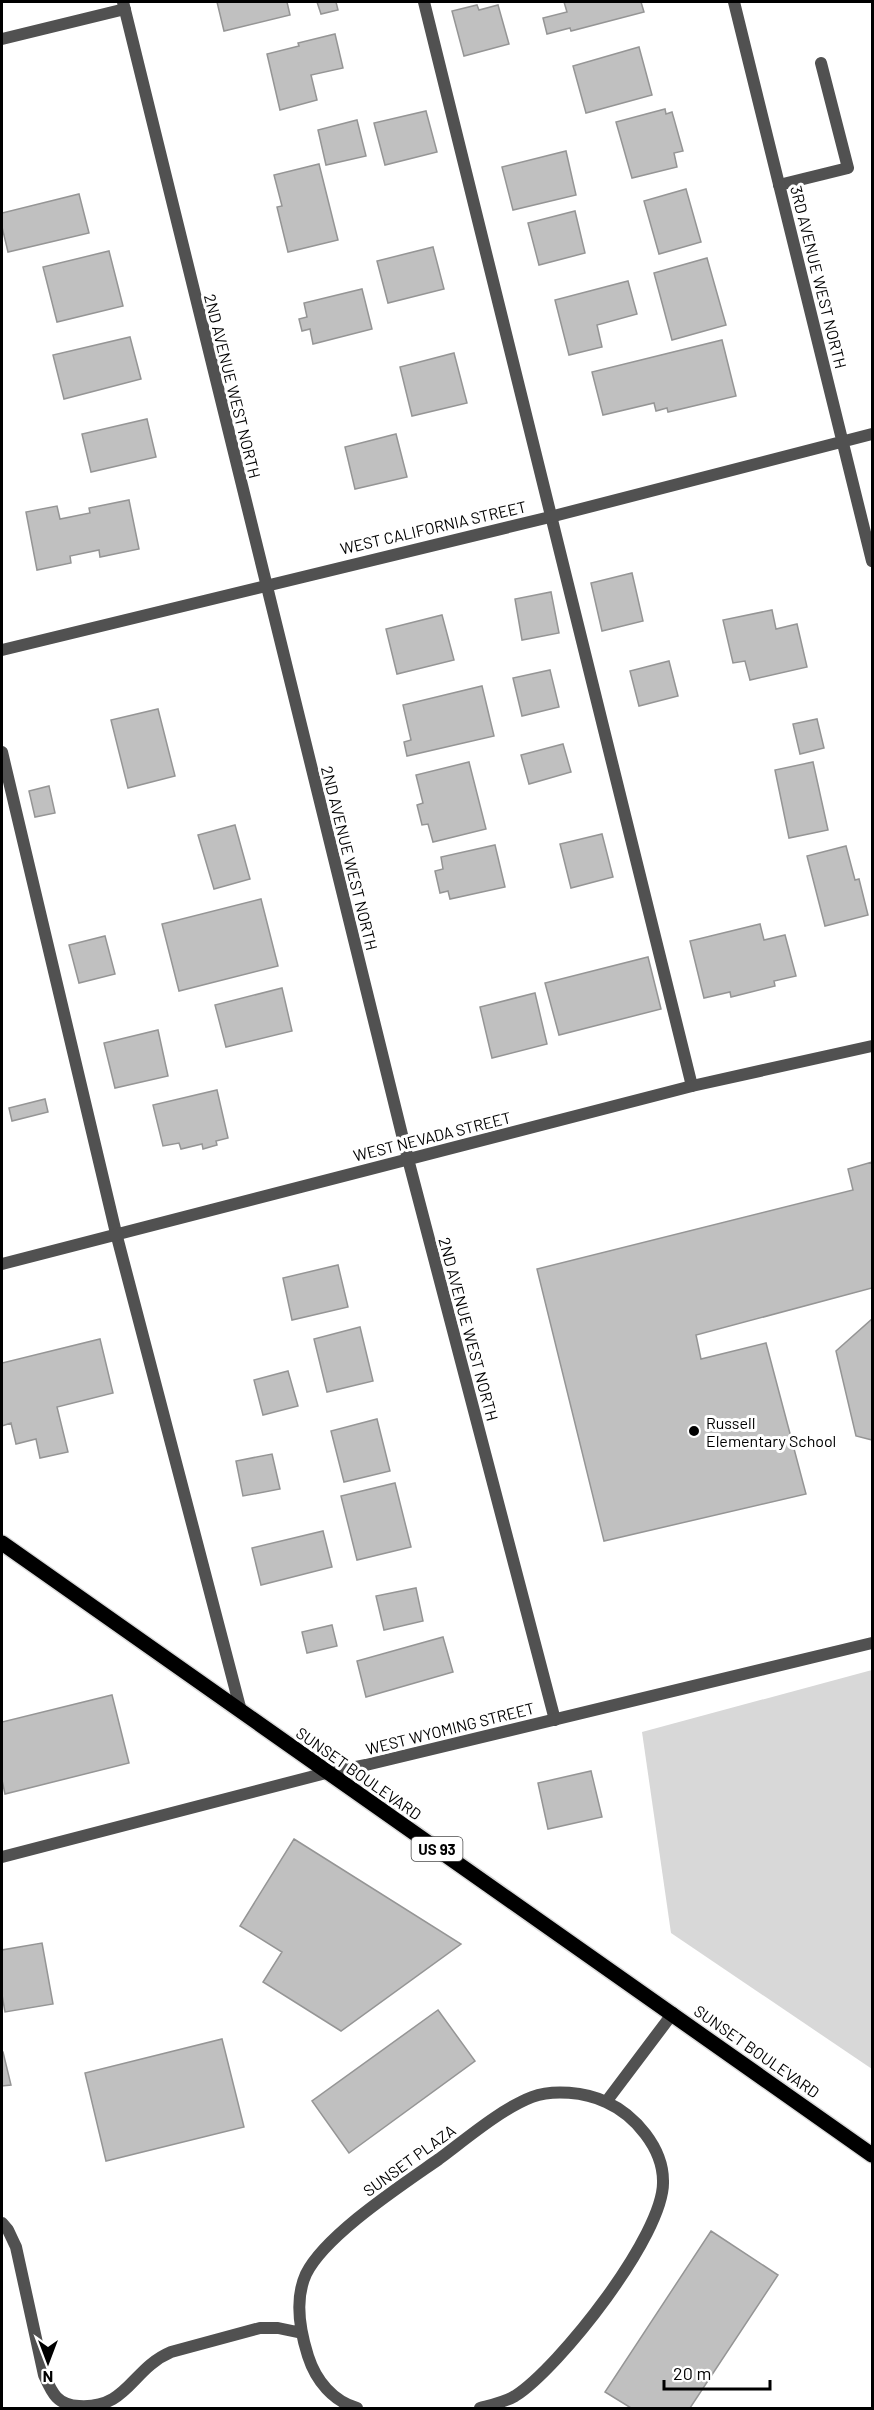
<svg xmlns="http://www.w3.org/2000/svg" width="874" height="2410" font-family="Barlow,sans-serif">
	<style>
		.green { fill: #d8d8d8 }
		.building { fill: #c0c0c0; stroke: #959595; stroke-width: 1.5 }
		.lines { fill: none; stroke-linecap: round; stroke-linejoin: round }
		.primary-casing { stroke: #dbdbdb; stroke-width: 18 }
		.service { stroke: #515151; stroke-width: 12 }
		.minor { stroke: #515151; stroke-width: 12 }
		.tertiary { stroke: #515151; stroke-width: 12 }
		.primary { stroke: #000; stroke-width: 15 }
		.poi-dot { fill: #000; stroke: #fff; stroke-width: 2 }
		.labels { text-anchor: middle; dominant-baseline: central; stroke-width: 6; stroke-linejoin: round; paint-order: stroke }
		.shield { fill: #fff; stroke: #4c4c4c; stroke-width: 1.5 }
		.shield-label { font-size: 15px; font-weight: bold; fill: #000 }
		.street-label { font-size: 16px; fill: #000; stroke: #fff }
		.poi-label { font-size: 16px; fill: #000; stroke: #fff; text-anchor: start }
	</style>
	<rect width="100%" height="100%" fill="#fff"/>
	<path class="green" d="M872,1670V2069L671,1933L642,1732Z"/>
	<path class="building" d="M217,2H287L290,15L224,31Z
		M317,2H336L338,10L321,14Z
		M564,2H641L644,12L571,31L570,28L547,34L543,18L567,12Z
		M477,5L479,10L498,5L509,44L464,56L452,11Z
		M335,34L343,68L311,75L317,100L280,110L267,54L299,46L298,43Z
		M639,47L652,95L586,113L573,66Z
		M665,109L666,114L672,112L683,151L674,153L677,167L632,178L616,122Z
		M426,111L437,152L385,165L374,123Z
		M357,120L366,156L326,165L318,130Z
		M566,151L576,195L513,210L502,167Z
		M319,164L338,240L288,252L277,207L282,206L274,175Z
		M686,189L701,242L659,254L644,201Z
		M79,194L89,233L8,252L2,227V213Z
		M575,211L585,253L539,265L528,223Z
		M433,247L444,289L388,303L377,261Z
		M109,251L123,306L57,322L43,267Z
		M707,258L726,325L672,340L654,273Z
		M628,281L637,314L597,325L602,347L569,355L555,300Z
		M362,289L372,329L313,344L310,329L302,331L299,319L307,317L304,303Z
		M130,337L141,379L64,399L53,355Z
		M722,340L736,396L668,412L667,408L656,411L654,403L603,415L592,372Z
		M454,353L467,403L412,416L400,367Z
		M147,419L156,457L91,472L82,434Z
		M396,434L407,477L355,489L345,447Z
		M129,500L139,549L100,557L99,550L70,556L71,563L37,570L26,512L57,506L60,519L90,513L89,508Z
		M632,573L643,621L602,631L591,583Z
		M551,592L559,633L522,640L515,599Z
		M772,610L776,629L797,624L807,667L750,680L745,661L733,663L723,620Z
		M442,615L454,660L397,674L386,629Z
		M669,661L678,696L639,706L630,671Z
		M550,670L559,707L522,716L513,678Z
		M482,686L494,736L407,756L404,742L411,740L403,705Z
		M158,709L175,776L128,788L111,720Z
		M817,719L824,748L800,754L793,724Z
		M563,744L571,772L529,784L521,755Z
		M469,762L486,829L433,842L428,824L422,825L417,805L423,803L416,775Z
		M813,762L828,830L789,838L775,770Z
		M49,786L55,813L35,817L29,791Z
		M235,825L250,879L214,889L198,835Z
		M602,834L613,877L571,888L560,844Z
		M495,845L505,887L450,899L448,891L440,893L435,871L443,869L441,857Z
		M846,846L855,880L859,879L868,915L825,926L807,856Z
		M261,899L278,966L179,991L162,924Z
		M760,924L764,940L785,935L796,976L774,981L775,986L731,997L730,992L704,998L690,941Z
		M105,936L115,974L79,983L69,945Z
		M648,957L661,1009L559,1035L545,983Z
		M282,988L292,1031L226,1047L215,1005Z
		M535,993L547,1044L492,1058L480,1007Z
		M158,1030L168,1076L115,1088L104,1043Z
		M217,1090L228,1138L216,1141L217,1145L203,1149L202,1144L181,1149L179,1143L163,1146L153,1105Z
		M45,1099L48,1112L12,1121L9,1108Z
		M872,1162V1288L696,1335L701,1359L766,1343L806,1494L604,1541L537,1269L853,1190L848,1169Z
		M338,1265L348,1307L292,1320L283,1278Z
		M872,1319V1440L856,1436L836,1351Z
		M360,1327L373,1381L327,1392L314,1339Z
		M100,1339L113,1393L57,1407L68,1452L40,1458L36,1439L16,1444L11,1423L2,1426V1363Z
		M288,1371L298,1406L263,1415L254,1380Z
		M377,1419L390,1471L344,1482L331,1431Z
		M272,1454L280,1489L243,1496L236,1461Z
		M395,1483L411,1547L357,1560L341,1496Z
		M323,1531L332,1567L261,1585L252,1548Z
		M416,1588L423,1621L384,1630L376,1596Z
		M332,1625L337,1646L307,1653L302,1632Z
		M443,1637L453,1672L366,1697L357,1661Z
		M112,1695L129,1763L5,1794L2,1780V1722Z
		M591,1771L602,1817L548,1829L538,1783Z
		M294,1839L461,1944L341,2031L263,1982L282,1952L240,1926Z
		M42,1943L53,2004L5,2012L2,1995V1950Z
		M438,2010L475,2061L349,2153L312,2101Z
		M222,2039L244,2127L106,2161L85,2073Z
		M2,2052H3L11,2085L2,2086Z
		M711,2231L778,2275L690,2408H631L605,2392Z"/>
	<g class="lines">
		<g class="primary-casing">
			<path id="primary" d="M2,1543L872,2155"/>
		</g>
		<path class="service" d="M424,2L692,1086
			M779,185L848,168L821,63
			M2,752L116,1233L241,1711"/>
		<path class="minor" d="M123,2L408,1159L555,1720
			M734,2L872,561
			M2,39L125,9
			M2,650L550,517L872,434
			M2,1264L692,1086L872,1046
			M2,1857L326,1773
			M606,2102L673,2013
			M2,2223L8,2230L16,2247L44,2375C52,2393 57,2405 79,2406C128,2409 131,2369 171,2352L260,2328H278L302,2333
			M357,2408C333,2401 316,2381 308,2356C300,2331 294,2300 306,2274C325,2235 402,2185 439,2159C466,2139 501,2109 532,2097C553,2089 585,2092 606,2102C635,2115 663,2148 663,2181C665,2234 559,2368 515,2396C505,2402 491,2405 480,2408"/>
		<path class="tertiary" d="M326,1773L366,1765L872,1643"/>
		<use href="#primary" class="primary"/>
	</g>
	<circle class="poi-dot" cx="694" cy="1431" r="6"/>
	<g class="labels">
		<rect class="shield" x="411.5" y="1837" width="51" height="24" rx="4.5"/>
		<g class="shield-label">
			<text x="437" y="1849">US 93</text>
		</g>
		<g class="street-label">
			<text transform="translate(819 277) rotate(76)">3RD AVENUE WEST NORTH</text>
			<text transform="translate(233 386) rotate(76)">2ND AVENUE WEST NORTH</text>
			<text transform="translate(433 527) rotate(-13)">WEST CALIFORNIA STREET</text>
			<text transform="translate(350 858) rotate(76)">2ND AVENUE WEST NORTH</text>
			<text transform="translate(432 1136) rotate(-14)">WEST NEVADA STREET</text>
			<text transform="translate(469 1329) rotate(75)">2ND AVENUE WEST NORTH</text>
			<text transform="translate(450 1728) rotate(-14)">WEST WYOMING STREET</text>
			<text transform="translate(359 1773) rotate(35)">SUNSET BOULEVARD</text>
			<text transform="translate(757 2051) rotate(35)">SUNSET BOULEVARD</text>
			<text transform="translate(409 2160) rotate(-36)">SUNSET PLAZA</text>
		</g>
		<g class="poi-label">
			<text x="706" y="1422">Russell<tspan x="706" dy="18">Elementary School</tspan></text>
		</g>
	</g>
	<rect width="874" height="2410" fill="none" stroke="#000000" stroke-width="6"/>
	<g transform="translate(48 2362) rotate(180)" stroke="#ffffff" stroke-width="4.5" paint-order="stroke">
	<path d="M0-4.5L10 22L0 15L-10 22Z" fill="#000000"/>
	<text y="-9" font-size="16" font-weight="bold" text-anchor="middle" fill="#000000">N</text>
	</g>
	<path d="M664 2380v9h106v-9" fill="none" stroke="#000000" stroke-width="3"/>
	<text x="673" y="2380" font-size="18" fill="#000000" stroke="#ffffff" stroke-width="4.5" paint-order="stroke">20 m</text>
</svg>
